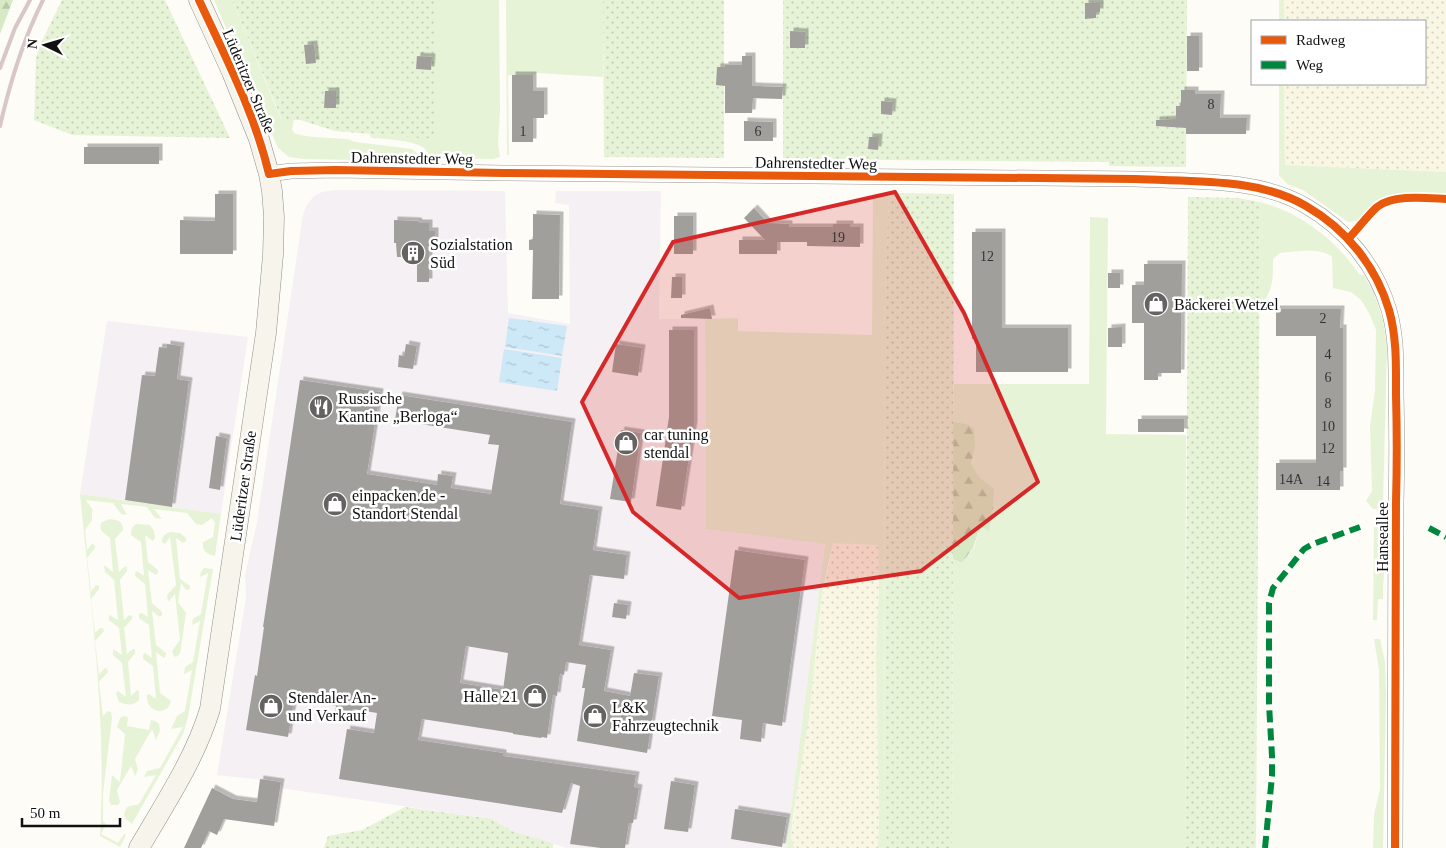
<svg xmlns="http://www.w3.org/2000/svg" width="1446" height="848" font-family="Georgia,serif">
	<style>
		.industrial { fill: #f5f0f3 }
		.farmland { fill: url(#farmland-dots) }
		.grass { fill: #e7f3d7 }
		.forest { fill: url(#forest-firs) }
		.garden { fill: url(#garden-dots) }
		.water { fill: url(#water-ripples) }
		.building { fill: #a19f9c; fill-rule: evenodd; filter: url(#shadow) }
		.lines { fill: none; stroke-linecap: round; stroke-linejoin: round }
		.minor-casing { stroke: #979795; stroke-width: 16 }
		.secondary-casing { stroke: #8e8d8b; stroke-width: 21 }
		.minor { stroke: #fffffe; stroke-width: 15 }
		.secondary { stroke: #f6f4eb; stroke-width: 20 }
		.rail { stroke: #d9c6c7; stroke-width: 4 }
		.quiet { stroke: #00873e; stroke-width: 6; stroke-dasharray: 12 6; stroke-linecap: butt }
		.cycleway-casing { stroke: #fff; stroke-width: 11 }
		.cycleway { stroke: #e8590c; stroke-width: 8 }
		.marked { fill: #d62828; fill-opacity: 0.2; stroke: #d62828; stroke-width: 4; stroke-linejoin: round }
		.labels { text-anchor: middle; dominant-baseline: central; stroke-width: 5; stroke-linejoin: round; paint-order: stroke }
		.number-label { font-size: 14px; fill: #353434 }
		.street-label { font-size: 16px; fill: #111; stroke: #fff }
		.poi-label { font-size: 16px; fill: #111; stroke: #fff; text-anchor: start }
	</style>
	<defs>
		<pattern id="farmland-dots" width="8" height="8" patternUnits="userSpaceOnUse" patternTransform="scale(1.25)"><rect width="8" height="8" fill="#f9f7e4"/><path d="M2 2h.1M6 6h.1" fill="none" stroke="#d4d3c3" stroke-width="1.8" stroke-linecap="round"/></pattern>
		<pattern id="forest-firs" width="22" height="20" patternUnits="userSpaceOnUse" patternTransform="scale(1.25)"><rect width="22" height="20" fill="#d8eac5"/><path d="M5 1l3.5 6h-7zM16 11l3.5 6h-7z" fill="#b8c8a8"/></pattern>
		<pattern id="garden-dots" width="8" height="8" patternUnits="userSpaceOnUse" patternTransform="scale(1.25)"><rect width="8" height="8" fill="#e7f3d7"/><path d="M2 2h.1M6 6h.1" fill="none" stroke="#c5cfb8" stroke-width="1.8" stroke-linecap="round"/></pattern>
		<pattern id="water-ripples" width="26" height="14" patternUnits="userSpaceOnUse" patternTransform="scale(1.25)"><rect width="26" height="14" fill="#cde8f7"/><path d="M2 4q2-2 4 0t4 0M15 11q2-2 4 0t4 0" fill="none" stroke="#afc6d3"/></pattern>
		<filter id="shadow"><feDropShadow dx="3.5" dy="-3.5" stdDeviation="0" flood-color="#0004"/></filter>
	</defs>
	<rect width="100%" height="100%" fill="#fdfcf7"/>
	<path class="industrial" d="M336,190L505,191L508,313L570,324L569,205L555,203L556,191H661L659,319H705L706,529L825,543L786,848H567L512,831L492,819L280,788V782L217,775L246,597L245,575L257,522L303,215L306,206L314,196L322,192Z
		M107,321L248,337L221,514L80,494Z"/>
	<path class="farmland" d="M1284,0H1446V172L1285,165L1284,84H1425V21H1284Z
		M833,543L878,544L879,586L876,656L879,811L878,848H794L791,837L816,654L821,603Z"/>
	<path class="grass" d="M214,0H232L281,119L294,120L292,129L294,133L300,135L313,137L347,139L356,142L412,149L419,155H388L355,160L303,159L289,157L278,148Z
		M434,0H499L500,110L498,144L500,157L493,159L434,158L430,157C428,154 427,151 424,148C412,140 386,139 372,138L369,134L433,138Z
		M506,0H603V77L537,73L533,75H508L509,155H507Z
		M1279,0H1284V21H1279Z
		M1279,84H1284L1285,165L1446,172V193C1429,193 1398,190 1383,198C1371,205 1364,222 1348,222L1303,190L1287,184L1279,175Z
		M889,193L884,328L885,848H878L879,811L876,656L879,586L878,545L833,543L826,573L821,603L809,717L793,816L791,837L794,848H786L825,544L706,529L705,319L738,318V331L872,335L873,194Z
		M1260,202C1301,213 1335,239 1359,274L1364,275L1374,293L1383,320L1387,346L1383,504L1382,508L1373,509L1366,501L1372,491L1370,426L1375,390L1376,330L1370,315L1361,300L1351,292L1333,288L1332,257C1321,247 1294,252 1280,253L1273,259C1273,276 1274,284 1265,300L1259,301Z
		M1090,217L1108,218L1106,434L1186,435L1185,848H952L953,559L962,563L974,548L979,530L984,528L989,530L993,510L994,490L980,478L971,464L975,448L967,424L953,422L954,384H1089Z
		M80,494L221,514L215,556C206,554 202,551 203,542L213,537L215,523L212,518L202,525L196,524L187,513L154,509L162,519L155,518L147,507L121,504L127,515L121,514L113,503L86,500L93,510L92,512V520L85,530L87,550L92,544L95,545V548L87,558L91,592L96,585L99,586V589L91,599L95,633L100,628H103L104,631L95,641L99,674L105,668L107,669L108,672L99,682L103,716L108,711L111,712L112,718L103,793V821L106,824L101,834L118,843L124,834L126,835L120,847L100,836C107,722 91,607 80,494Z
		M110,519C118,520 123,521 123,530L115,539L119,572L125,566L127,567V571L120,580L124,620L129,615L132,616V619L124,628L127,654L133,649H135V653L128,662L131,696L137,690L139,691V700C133,706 126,705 119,702L116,693L118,691L126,697L122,663L113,655V649L122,655L119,628L109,620V616L110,615L118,620L114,580L105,572L104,565L113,572L110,538C105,534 97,530 102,522Z
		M1380,521C1383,522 1385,522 1387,525C1392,535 1385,563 1384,575C1383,583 1383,591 1383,599H1378L1377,620H1373L1374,522Z
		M137,524L150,525L154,531L155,538L153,541L145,535L148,562L158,570V573L156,575L148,570L152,603L162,612V615L160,617L152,611L156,645L166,653V655L164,658L156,652L160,693L171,701C168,716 146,714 147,695L149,694L156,699L153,666L143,659V655L145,653L152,658L149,625L139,618V614L142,613L148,617L145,584L135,576V573L137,571L144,576L141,542L131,535C131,530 132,526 137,524Z
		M170,532L180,533L186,538V541L183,543L176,538L180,579L190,586V589L186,590L181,583L178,602L186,613L180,654L176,657L174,656L172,651L180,640L175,594L168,602L167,595L176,585L170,537L165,544L162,542C162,536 165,534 170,532Z
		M204,568L213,569L188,717L183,734L132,824L125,818L124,814L127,807L139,804L156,775L144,777L147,771L160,768L183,727L171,729L177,716L185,711L192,670L184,674L185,667L193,662L200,621L192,625L193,619L201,614L208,573L200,577L201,572Z
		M1374,639H1380L1385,662L1386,694L1383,848H1373L1374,815L1380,789L1379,670Z
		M123,716L128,717L127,726L149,730L151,720L155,721L159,724L160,731L156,740L152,729L135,759L138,770L135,776L131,766L117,790L120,802L118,805H111L109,800L112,775L120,782L125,734L117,727L120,718Z"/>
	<path class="forest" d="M0,0H13L0,34Z
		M953,422L967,424L974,429L975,448L971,464L980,478L994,489L993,510L989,531L984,528L979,530L973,548L962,563L953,559Z"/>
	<path class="garden" d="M62,0H165L230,138L72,135L34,120L36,58L41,43Z
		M232,0H434V139L335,131L300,120H282Z
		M603,0H724V158L604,157Z
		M783,0H1187L1186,167L1109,166V162L783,159Z
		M889,193L954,194L952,848H885L884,328Z
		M1188,197L1237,198L1260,202L1256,848H1185Z
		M405,807L492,819L512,831L549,842L553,844V848H324L328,836L362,830Z"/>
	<path class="water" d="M509,318L567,326L562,356L505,347Z
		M504,349L562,358L557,391L499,382Z"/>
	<path class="building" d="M1100,2V12H1096V18L1085,19V3Z
		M790,31L805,32V48H790Z
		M1187,36H1199V71H1187Z
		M314,44L316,63L306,64L304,45Z
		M417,56L432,57L431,70L416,69Z
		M742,56H752V85L753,86L783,87L782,99L753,98L752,113H725V86L716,85L717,67H725V65H742Z
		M512,75H533V91H544V118H533V142H512Z
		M1181,90H1195V94H1221L1220,118H1247L1246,134H1186V128L1156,126V120L1176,119V106H1181Z
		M325,91H336V108H324Z
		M881,101L893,102L892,115L881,114Z
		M744,121L773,122V141H744Z
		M869,137H879L878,150L868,149Z
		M84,147H159V164H84Z
		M215,194H233V254H180V220L215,221Z
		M754,208L768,223L789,224V227H833V224H850V227H860V247L807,246V242H777V254H739V240H765L744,218Z
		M533,214L560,215L559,299H532L533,250H529V240L533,239Z
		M674,216H693V254H674Z
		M394,220L418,221L419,223H429V231H435V242H429V282H417V257H397L396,243H394Z
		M972,232H1002V328H1068V372H976V339H972Z
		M1144,264H1182L1181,373H1158V380H1144V323H1132V285H1144Z
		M1108,273H1120V288H1108Z
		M672,277H682V298H671Z
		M710,308L712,319L681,318V315Z
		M1276,309H1341L1340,328H1343V471H1340V490H1276V463H1316V336H1276Z
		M1122,327V347H1108V328Z
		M669,330H694V425L681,510L656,506L669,417Z
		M167,344L181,346L177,379L189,381L172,507L125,500L142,375L155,376L159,347L167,348Z
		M406,344L417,346L413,369L398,367L399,355L404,356Z
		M616,344L642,348L638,376L612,372Z
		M300,380L380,392L367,474L437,485L438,474L453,476L451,488L491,494L499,445L488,444L490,435L395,420L399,395L572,422L560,504L599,510L593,550L627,555L624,579L590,575L579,645L611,650L604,691L630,696L634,673L659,676L647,753L577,741L585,688H582L586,665L566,662L564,675L560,674L557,696L553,695L547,738L542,737L541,738L513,734V733L422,719L418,740L503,753V756L636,775L634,787L639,788L633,823H629L625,848H601L570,844L580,786L571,783L562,813L339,779L347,729L374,733L377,713L353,709L351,717L335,715L336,706L294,700L288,737L246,730L255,675L257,676L264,627H263ZM466,646L508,653L503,690L460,683Z
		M1138,419H1184V432H1138Z
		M621,430L641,433L631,502L610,499Z
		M216,436L227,438L220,490L209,488Z
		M735,550L805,560L782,726L763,723L761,742L740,739L742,720L712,716Z
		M614,603L628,605L626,619L612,617Z
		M260,779L281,782L274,826L224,819L217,835L209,831L201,848H184L212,788L233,799L257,802Z
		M671,781L695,785L688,832L664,829Z
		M735,809L787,817L782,847L731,839Z"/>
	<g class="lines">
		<g class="minor-casing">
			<path id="minor" d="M269,174L291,171L336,170L503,173L1135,179C1190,182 1257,177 1306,206C1346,229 1376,266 1389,310C1397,338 1396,367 1396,395C1397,431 1397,466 1396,502C1395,617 1396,733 1395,848"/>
		</g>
		<g class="secondary-casing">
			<path id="secondary" d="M139,848C165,803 195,759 210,709L266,333L273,255L274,217L272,191L269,174L259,139L232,72L199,0"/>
		</g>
		<use href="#minor" class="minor"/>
		<use href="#secondary" class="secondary"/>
		<path class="rail" d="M0,68L15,28L30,0
			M0,126C10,82 23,40 43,0"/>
		<path class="quiet" d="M1429,528L1446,537
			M1265,848L1272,776V756L1269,704V603L1273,588L1304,549L1313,544L1360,527"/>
		<g class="cycleway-casing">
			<path id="cycleway" d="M199,0C225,56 255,114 269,174L291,171L336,170L503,173L1135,179C1190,182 1257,177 1306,206C1346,229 1376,266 1389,310C1397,338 1396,367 1396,395C1397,431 1397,466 1396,502C1395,617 1396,733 1395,848
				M1348,239C1358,229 1367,216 1377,207C1393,194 1426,198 1446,199"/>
		</g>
		<use href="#cycleway" class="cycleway"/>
	</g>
	<path class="marked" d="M895,192L964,313L1038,482L921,571L739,598L633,512L582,402L673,242Z"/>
	<defs>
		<g id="building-disc" transform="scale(1.25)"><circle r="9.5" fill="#646362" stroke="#fff"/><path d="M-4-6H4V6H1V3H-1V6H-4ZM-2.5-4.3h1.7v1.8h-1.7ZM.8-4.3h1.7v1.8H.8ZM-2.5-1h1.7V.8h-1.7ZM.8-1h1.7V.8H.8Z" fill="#fff"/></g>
		<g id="shop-disc" transform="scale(1.25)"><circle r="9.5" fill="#646362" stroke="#fff"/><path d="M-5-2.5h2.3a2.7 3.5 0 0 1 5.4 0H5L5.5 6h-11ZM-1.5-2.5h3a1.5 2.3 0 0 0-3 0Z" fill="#fff"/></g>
		<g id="restaurant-disc" transform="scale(1.25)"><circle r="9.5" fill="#646362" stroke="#fff"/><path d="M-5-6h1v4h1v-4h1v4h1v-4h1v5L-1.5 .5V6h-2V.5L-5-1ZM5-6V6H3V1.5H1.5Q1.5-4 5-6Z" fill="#fff"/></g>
	</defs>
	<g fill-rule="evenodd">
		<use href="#building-disc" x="413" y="253"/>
		<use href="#shop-disc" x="1156" y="304"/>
		<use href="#restaurant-disc" x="321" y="407"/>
		<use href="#shop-disc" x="626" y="443"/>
		<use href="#shop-disc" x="335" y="504"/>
		<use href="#shop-disc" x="535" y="696"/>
		<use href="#shop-disc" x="271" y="706"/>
		<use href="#shop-disc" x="595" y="716"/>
	</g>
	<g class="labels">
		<g class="number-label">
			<text x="1211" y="104">8</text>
			<text x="523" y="131">1</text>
			<text x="758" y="131">6</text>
			<text x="838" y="237">19</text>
			<text x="987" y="256">12</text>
			<text x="1323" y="318">2</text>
			<text x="1328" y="354">4</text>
			<text x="1328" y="377">6</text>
			<text x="1328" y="403">8</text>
			<text x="1328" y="426">10</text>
			<text x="1328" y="448">12</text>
			<text x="1291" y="479">14A</text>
			<text x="1323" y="481">14</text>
		</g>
		<g class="street-label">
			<text transform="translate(249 81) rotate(67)">Lüderitzer Straße</text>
			<text transform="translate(412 158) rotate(1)">Dahrenstedter Weg</text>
			<text transform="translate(816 163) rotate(1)">Dahrenstedter Weg</text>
			<text transform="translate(243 486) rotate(-82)">Lüderitzer Straße</text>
			<text transform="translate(1382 537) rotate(-90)">Hanseallee</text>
		</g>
		<g class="poi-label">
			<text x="430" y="244">Sozialstation<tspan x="430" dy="18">Süd</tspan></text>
			<text x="1174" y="304">Bäckerei Wetzel</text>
			<text x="338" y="398">Russische<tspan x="338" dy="18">Kantine „Berloga“</tspan></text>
			<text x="644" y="434">car tuning<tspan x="644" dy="18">stendal</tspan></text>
			<text x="352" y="495">einpacken.de -<tspan x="352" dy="18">Standort Stendal</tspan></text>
			<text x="518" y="696" text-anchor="end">Halle 21</text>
			<text x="288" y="697">Stendaler An-<tspan x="288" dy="18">und Verkauf</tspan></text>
			<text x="612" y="707">L&amp;K<tspan x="612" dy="18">Fahrzeugtechnik</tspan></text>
		</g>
	</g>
	<rect x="1251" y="20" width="175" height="65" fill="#ffffff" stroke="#a0a0a0"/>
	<rect x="1261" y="36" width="25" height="8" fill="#e8590c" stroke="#a0a0a0"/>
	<text x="1296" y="45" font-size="15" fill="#111111">Radweg</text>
	<rect x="1261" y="61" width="25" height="8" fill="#00873e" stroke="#a0a0a0"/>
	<text x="1296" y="70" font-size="15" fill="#111111">Weg</text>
	<g transform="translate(45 45) rotate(275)" stroke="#ffffff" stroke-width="4" paint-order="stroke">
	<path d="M0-4L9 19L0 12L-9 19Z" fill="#111111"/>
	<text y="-8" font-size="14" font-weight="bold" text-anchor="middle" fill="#111111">N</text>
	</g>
	<path d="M22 818v8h98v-8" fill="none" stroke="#111111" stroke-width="2.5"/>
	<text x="30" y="818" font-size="15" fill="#111111" stroke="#ffffff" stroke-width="4" paint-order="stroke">50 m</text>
</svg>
